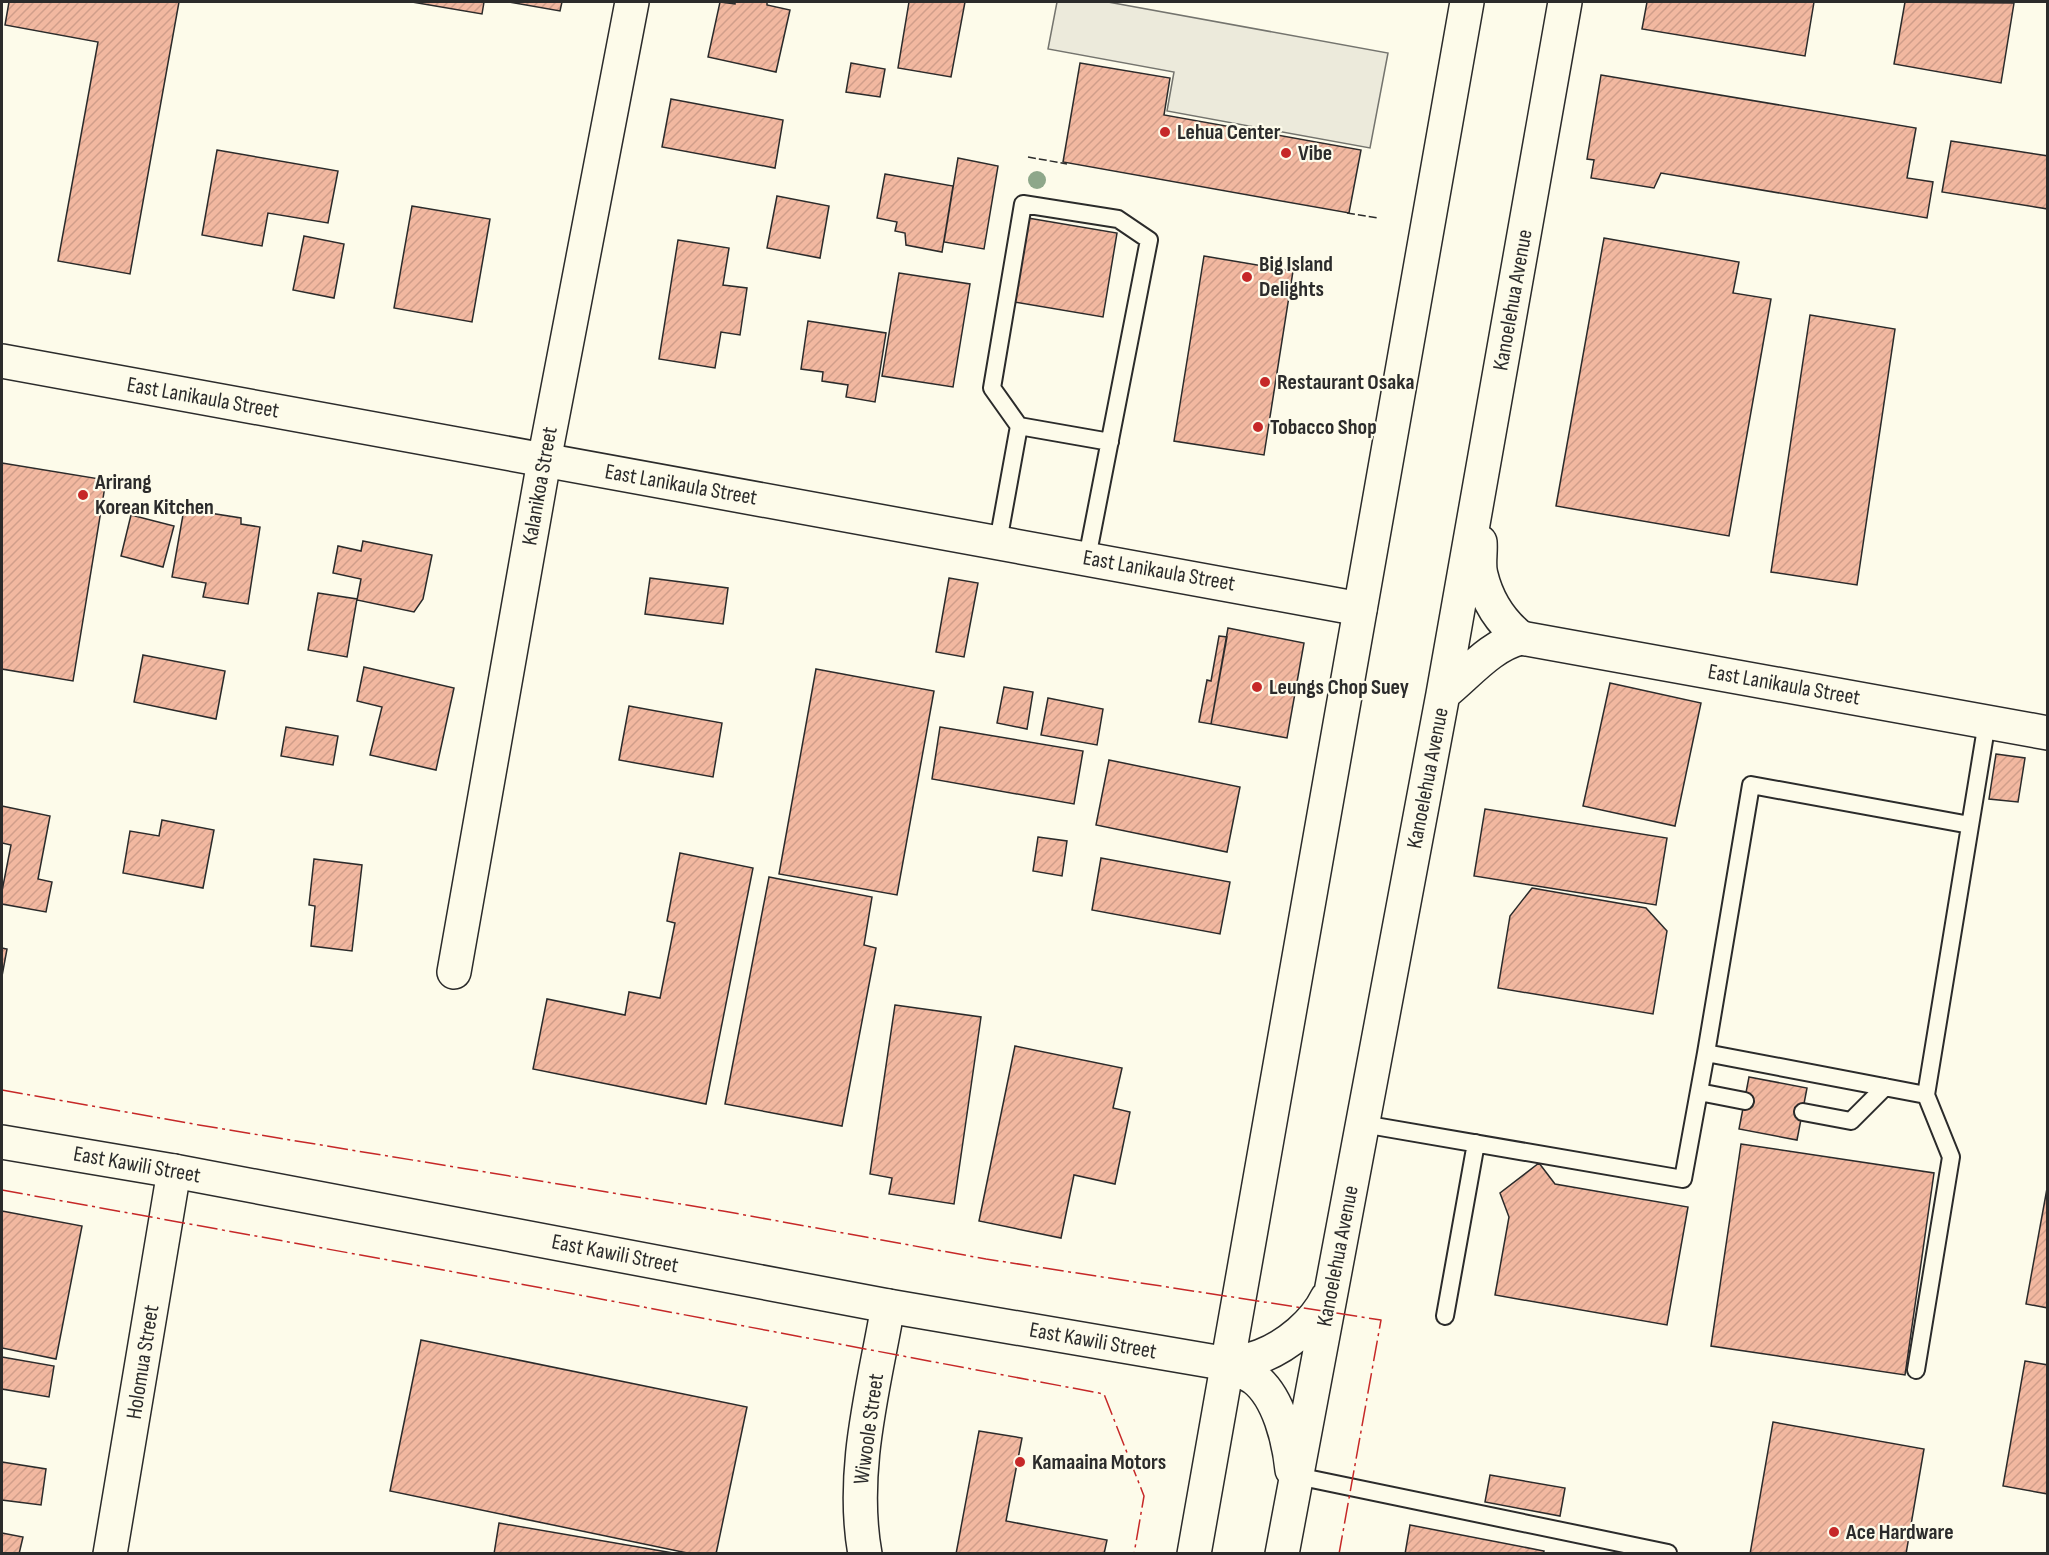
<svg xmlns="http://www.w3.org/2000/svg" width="2049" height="1555" font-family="'Sofia Sans Condensed',sans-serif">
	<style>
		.parking { fill: #eceadb; stroke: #74746e; stroke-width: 1.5 }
		.building { fill: url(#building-hatch); stroke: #2b2b2b; stroke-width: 1.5 }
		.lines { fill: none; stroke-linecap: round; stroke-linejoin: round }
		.service-casing { stroke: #2b2b2b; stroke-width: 20 }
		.minor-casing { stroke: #2b2b2b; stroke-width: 36 }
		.tertiary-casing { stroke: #2b2b2b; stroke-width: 36 }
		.trunk-casing { stroke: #2b2b2b; stroke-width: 36 }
		.service { stroke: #fdfbea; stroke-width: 16 }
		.minor { stroke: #fdfbea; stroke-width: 33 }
		.tertiary { stroke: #fdfbea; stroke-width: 33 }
		.trunk { stroke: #fdfbea; stroke-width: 33 }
		.fence { stroke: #2b2b2b; stroke-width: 1.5; stroke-dasharray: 8 3; stroke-linecap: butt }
		.power { stroke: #c62828; stroke-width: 1.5; stroke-dasharray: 21 4.5 3 4.5; stroke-linecap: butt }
		.tree { fill: #8ea78a }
		.poi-dot { fill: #c62828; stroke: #fdfbea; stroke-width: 2 }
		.labels { text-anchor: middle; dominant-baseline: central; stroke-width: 4.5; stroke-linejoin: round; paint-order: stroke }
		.poi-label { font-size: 22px; font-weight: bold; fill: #2b2b2b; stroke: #fdfbea; text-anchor: start }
		.street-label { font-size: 22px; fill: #2b2b2b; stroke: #fdfbea }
	</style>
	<defs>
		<pattern id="building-hatch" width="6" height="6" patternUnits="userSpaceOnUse" patternTransform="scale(1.5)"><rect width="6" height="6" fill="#f2b8a0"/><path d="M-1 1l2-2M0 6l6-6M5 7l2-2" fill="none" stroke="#d09e8a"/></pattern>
	</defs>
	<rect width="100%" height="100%" fill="#fdfbea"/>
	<path class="parking" d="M1057,2H1108L1388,53L1370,148L1167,111L1174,72L1048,49Z"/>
	<path class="building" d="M9,2H179L130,274L58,261L98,42L5,25Z
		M412,2H484L482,14Z
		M509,2H562L560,11Z
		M720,2L735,4V2H767V5L790,10L776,72L708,57Z
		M909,2H965L951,77L898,68Z
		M1647,2H1814L1805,56L1642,29Z
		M1905,2L2014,3L2001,83L1894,64Z
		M851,63L885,69L880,97L846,92Z
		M1080,63L1170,78L1164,115L1361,150L1349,213L1063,162Z
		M1601,75L1916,128L1907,178L1933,182L1927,218L1661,173L1654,188L1591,178L1594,160L1587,159Z
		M671,99L783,120L775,168L662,147Z
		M1951,141L2048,156V209L1942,192Z
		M217,150L338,171L328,223L268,213L262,246L202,235Z
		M958,158L998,166L984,249L944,242Z
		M885,174L953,186L942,252L906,245L905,233L895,231L897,222L877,218Z
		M777,196L829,206L820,258L767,248Z
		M412,206L490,219L472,322L394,308Z
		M1028,218L1117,233L1103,317L1014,302Z
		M304,236L344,244L334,298L293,290Z
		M1604,238L1739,262L1733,293L1771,299L1729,536L1556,506Z
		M678,240L729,248L723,285L747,288L740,335L721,332L715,368L659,359Z
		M1204,256L1293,271L1264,455L1174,441Z
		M899,273L970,284L953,387L882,376Z
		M1810,315L1895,329L1857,585L1771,572Z
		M808,321L886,333L875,402L846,397L848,385L822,381L823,372L801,369Z
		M2,463L106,480L73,681L2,669Z
		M184,509L241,518V524L260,527L248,604L203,597L206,583L172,577Z
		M131,515L174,526L163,567L121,556Z
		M363,541L432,555L423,599L414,612L357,600L361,579L333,573L338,546L361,551Z
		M650,578L728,588L723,624L645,614Z
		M949,578L978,583L964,657L936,652Z
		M318,593L357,599L347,657L308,650Z
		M1228,628L1304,643L1287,738L1211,724Z
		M1219,636L1227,637L1211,724L1199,722L1207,680L1211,681Z
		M143,655L225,671L216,719L134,702Z
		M364,667L454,688L436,770L370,755L382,707L357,701Z
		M816,669L934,691L897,895L779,874Z
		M1610,683L1701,703L1675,826L1583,806Z
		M1004,687L1033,692L1027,729L997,723Z
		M1048,698L1103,709L1097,745L1041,735Z
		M629,706L722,723L713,777L619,760Z
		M286,727L338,736L333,765L281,756Z
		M940,727L1083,751L1074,804L932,779Z
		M1996,754L2025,758L2018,802L1989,799Z
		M1109,760L1240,787L1227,852L1096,825Z
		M2,806L50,816L38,879L52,882L46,912L2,904V891L11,845L2,843Z
		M1485,809L1667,838L1656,905L1474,876Z
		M162,820L214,830L203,888L123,873L130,831L159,836Z
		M1038,837L1067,841L1062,876L1033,871Z
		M680,853L753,868L706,1104L533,1069L547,999L625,1015L629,992L660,998L675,923L667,921Z
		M1101,858L1230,882L1220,934L1092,910Z
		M314,859L362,865L352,951L311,946L315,906L309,905Z
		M769,877L872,897L864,945L876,948L842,1126L725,1104Z
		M1532,888L1646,908L1667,931L1653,1014L1498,988L1510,916Z
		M2,948L7,949L2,976Z
		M895,1005L981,1017L954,1204L889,1194L892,1178L870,1174Z
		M1015,1046L1122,1068L1113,1108L1130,1112L1115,1184L1074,1175L1061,1238L979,1221Z
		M1749,1077L1807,1088L1797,1140L1739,1129Z
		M1741,1144L1934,1173L1905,1375L1711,1346Z
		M1539,1163L1555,1184L1688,1207L1667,1325L1495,1295L1509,1217L1500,1193Z
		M2048,1183V1308L2026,1304Z
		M2,1211L82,1226L56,1359L2,1348Z
		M421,1340L747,1407L716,1554H692L390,1491Z
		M2,1357L54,1366L49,1397L2,1389Z
		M2025,1361L2048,1365V1494L2003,1486Z
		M1773,1422L1924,1449L1906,1554H1750Z
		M979,1431L1022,1438L1006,1521L1107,1540L1104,1554H956Z
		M2,1462L46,1469L41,1505L2,1500Z
		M1490,1475L1565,1488L1560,1516L1485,1502Z
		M499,1523L679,1554H494Z
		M1410,1525L1544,1551L1543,1554H1405Z
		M2,1533L23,1537L19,1554H2Z"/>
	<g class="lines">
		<g class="service-casing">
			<path id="service" d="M1019,426L1110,442
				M998,542L1019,426L992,388L1023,204L1118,219L1149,240L1087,558
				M1970,825L1751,785L1706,1053L1926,1095C1946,970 1967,846 1987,722
				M1699,1092L1745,1101
				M1803,1112L1851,1121L1885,1087
				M1363,1124L1683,1179L1706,1053
				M1445,1316L1476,1143
				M1916,1370L1951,1157L1926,1095
				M1297,1476L1668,1553"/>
		</g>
		<g class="minor-casing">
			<path id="minor" d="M1521,638L2048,733
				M454,972L544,461L632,2
				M110,1554L174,1171
				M865,1554C850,1471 874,1387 888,1306"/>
		</g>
		<g class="tertiary-casing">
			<path id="tertiary" d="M2,361L1360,609
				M2,1142L174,1171L888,1306L1228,1364"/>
		</g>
		<g class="trunk-casing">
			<path id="trunk" d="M1480,542C1481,552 1478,565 1481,575C1487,600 1501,622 1521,638
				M1443,694C1468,674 1491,645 1521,638
				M1228,1364C1237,1369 1246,1373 1254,1378C1279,1397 1289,1441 1292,1470
				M1228,1364C1239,1362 1251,1360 1261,1356C1287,1346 1315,1323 1327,1298
				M1194,1554L1467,2
				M1282,1554L1443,694L1565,2"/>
		</g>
		<use href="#service" class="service"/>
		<use href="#minor" class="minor"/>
		<use href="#tertiary" class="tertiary"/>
		<use href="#trunk" class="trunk"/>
		<path class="fence" d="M1028,157L1067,164
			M1347,213L1378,218"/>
		<path class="power" d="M2,1090L199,1125L723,1211L986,1259L1381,1320L1339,1554
			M2,1190L548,1289L1104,1394L1144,1496L1134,1554"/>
	</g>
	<circle class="tree" cx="1037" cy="180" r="9"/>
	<g class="poi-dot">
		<circle cx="1165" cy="132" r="6"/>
		<circle cx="1286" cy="153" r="6"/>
		<circle cx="1247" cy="277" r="6"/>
		<circle cx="1265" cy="382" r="6"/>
		<circle cx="1258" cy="427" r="6"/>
		<circle cx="83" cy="495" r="6"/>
		<circle cx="1257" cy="687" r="6"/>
		<circle cx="1020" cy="1462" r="6"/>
		<circle cx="1834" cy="1532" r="6"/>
	</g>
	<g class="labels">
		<g class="poi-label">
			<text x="1177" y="132">Lehua Center</text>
			<text x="1298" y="153">Vibe</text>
			<text x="1259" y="264">Big Island<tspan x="1259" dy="25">Delights</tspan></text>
			<text x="1277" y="382">Restaurant Osaka</text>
			<text x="1270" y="427">Tobacco Shop</text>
			<text x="95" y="482">Arirang<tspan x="95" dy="25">Korean Kitchen</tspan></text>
			<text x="1269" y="687">Leungs Chop Suey</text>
			<text x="1032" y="1462">Kamaaina Motors</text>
			<text x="1846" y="1532">Ace Hardware</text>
		</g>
		<g class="street-label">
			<text transform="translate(1513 300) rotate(-80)">Kanoelehua Avenue</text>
			<text transform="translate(203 398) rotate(10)">East Lanikaula Street</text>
			<text transform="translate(681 485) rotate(10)">East Lanikaula Street</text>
			<text transform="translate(540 486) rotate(-80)">Kalanikoa Street</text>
			<text transform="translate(1159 571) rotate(10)">East Lanikaula Street</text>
			<text transform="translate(1784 685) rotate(10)">East Lanikaula Street</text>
			<text transform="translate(1428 778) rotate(-79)">Kanoelehua Avenue</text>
			<text transform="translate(137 1165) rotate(10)">East Kawili Street</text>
			<text transform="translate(615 1254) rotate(11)">East Kawili Street</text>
			<text transform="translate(1338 1256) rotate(-79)">Kanoelehua Avenue</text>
			<text transform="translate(1093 1341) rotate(10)">East Kawili Street</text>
			<text transform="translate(143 1362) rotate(-81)">Holomua Street</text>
			<text transform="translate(869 1429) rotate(-82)">Wiwoole Street</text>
		</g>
	</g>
	<rect width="2049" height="1555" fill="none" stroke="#2b2b2b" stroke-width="6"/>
</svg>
